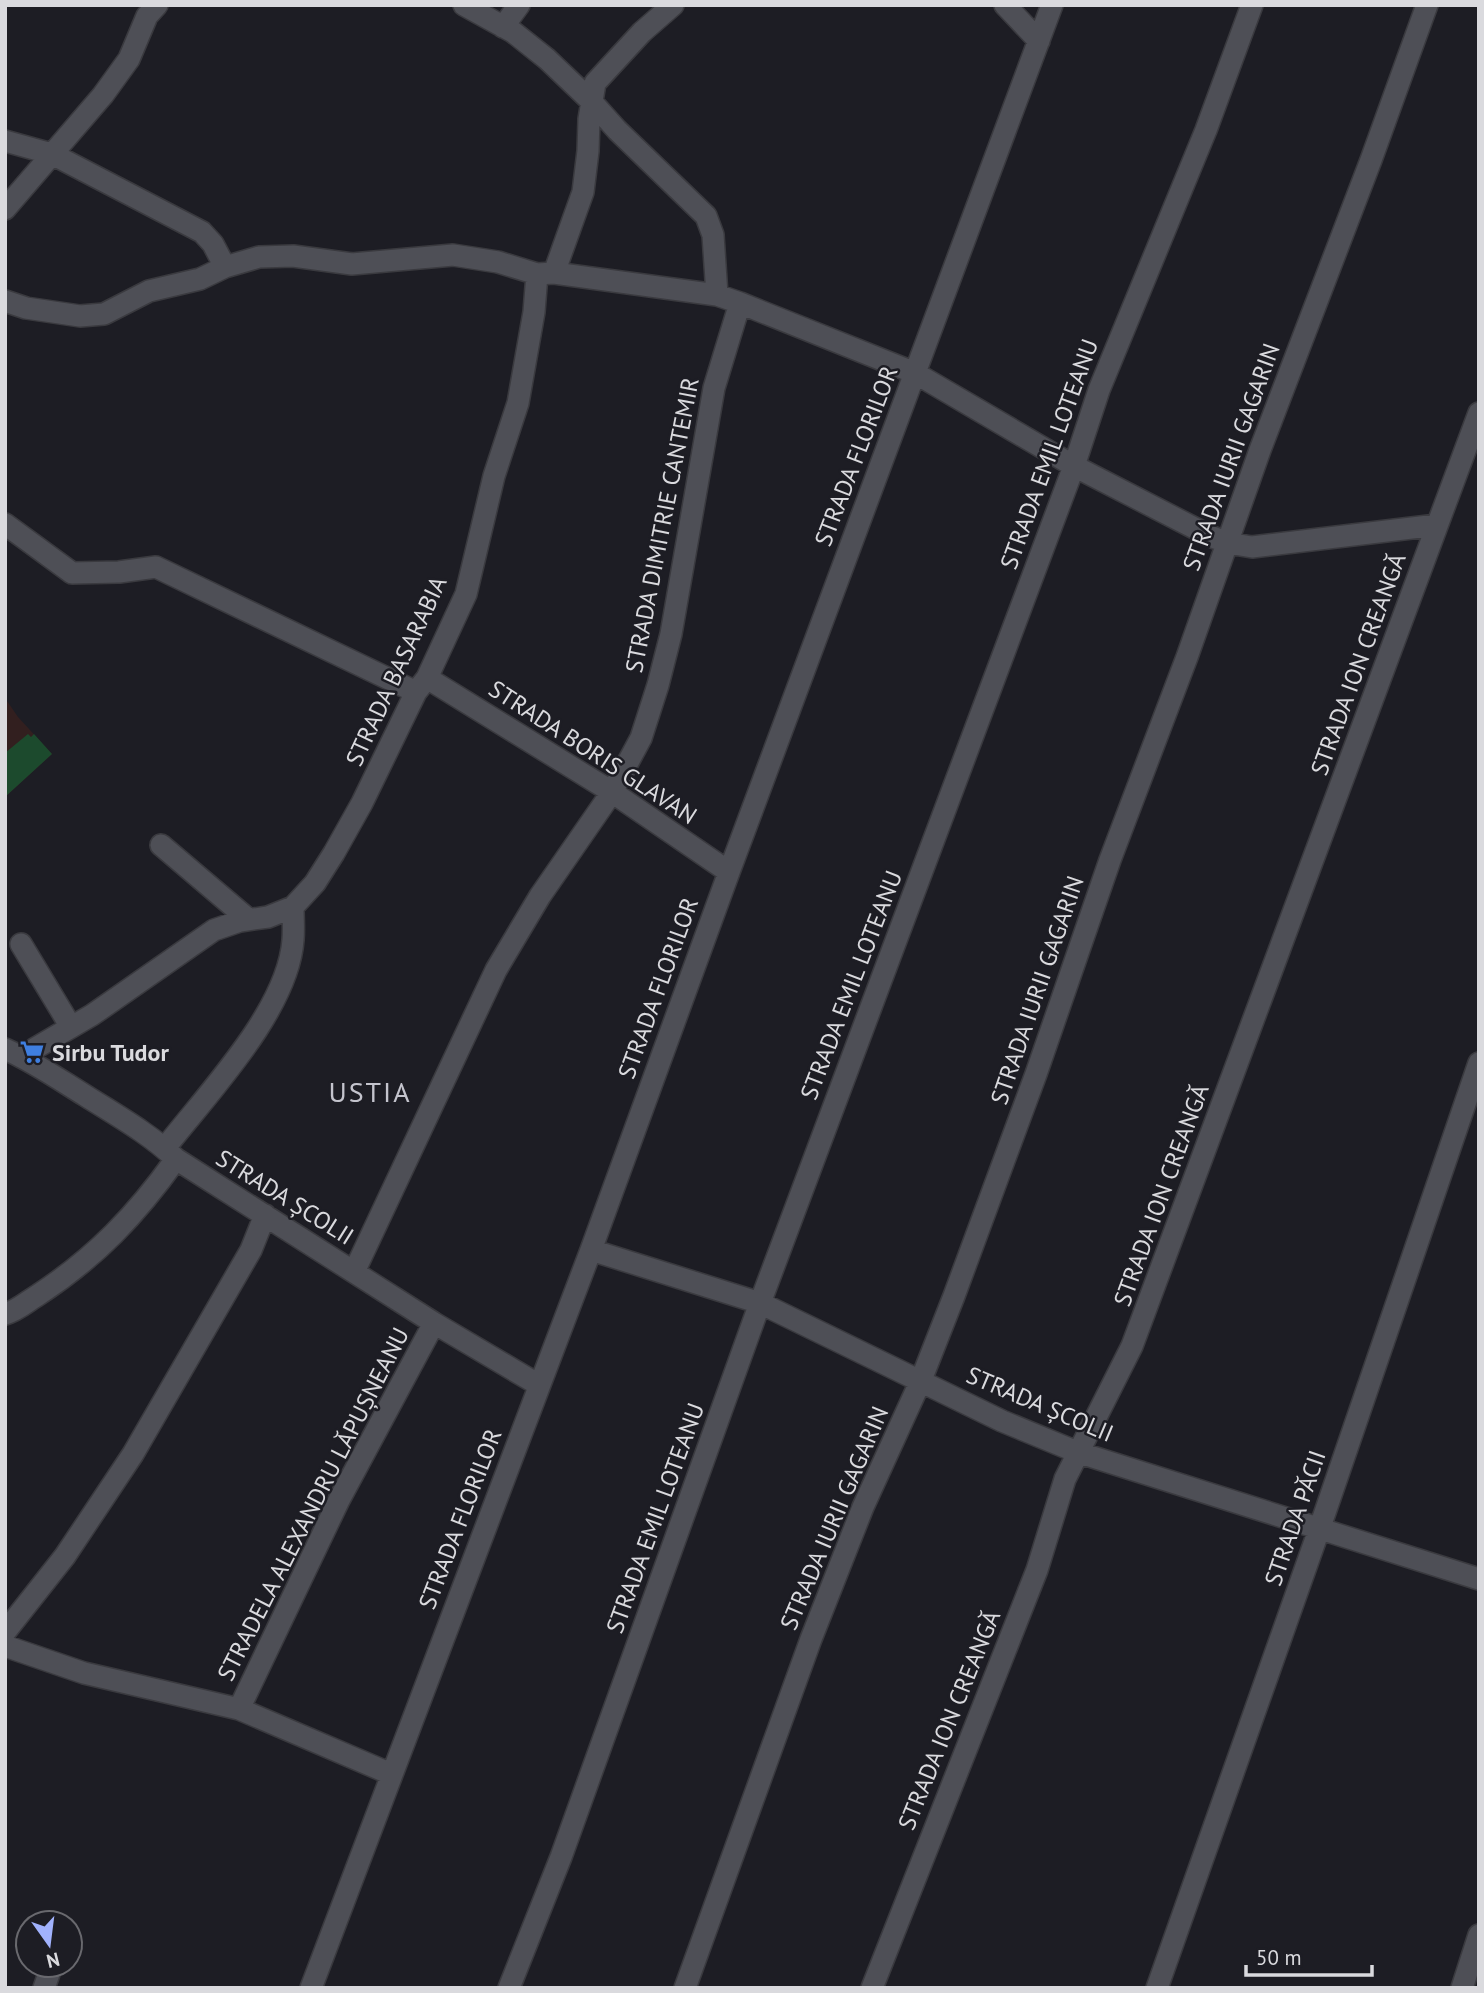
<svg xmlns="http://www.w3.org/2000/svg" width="1484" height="1993" font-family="'PT Sans',sans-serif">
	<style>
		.education { fill: #321f1f }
		.green { fill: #1c4a2d }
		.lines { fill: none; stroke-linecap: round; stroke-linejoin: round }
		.minor-casing { stroke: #3a3a3f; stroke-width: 24 }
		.minor { stroke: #4e4f56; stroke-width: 21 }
		.labels { text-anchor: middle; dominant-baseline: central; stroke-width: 5; stroke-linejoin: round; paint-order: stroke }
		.street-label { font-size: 24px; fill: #dadade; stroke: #1d1d24 }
		.poi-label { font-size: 24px; font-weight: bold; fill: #dadade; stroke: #1d1d24; text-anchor: start }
		.quarter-label { font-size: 28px; letter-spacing: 2px; fill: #c4c4cd; stroke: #1d1d24 }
	</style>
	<rect width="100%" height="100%" fill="#1d1d24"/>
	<path class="education" d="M5,698L18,717L52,754L5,797Z"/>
	<path class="green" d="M28,734L31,737L34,734L52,754L5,797V753Z"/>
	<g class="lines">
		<g class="minor-casing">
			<path id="minor" d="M464,5L513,32L547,59L591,101L617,130L706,216L713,235L717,295
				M1005,5L1039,41
				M503,27L519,5
				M5,141L52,154L202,232L213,244L225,267
				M5,209L103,95L129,59L147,16L157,5
				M554,273L583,192L588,151L589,119L595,83L642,32L673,5
				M5,301L26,308L80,316L104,314L149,291L200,279L225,267L259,257L293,256L352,264L453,255L498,262L537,274L554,273L717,295L740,303L915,373L1074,466L1210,536L1228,543L1252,547L1437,525
				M5,524L72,573L119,572L156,567L416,692
				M427,678L612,792L729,872
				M161,845L248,919
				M21,944L71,1027
				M5,1049C34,1062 60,1080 86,1096C116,1115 150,1134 176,1159L434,1323L539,1385
				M22,1056L92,1015L214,930L240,921L268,917L293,907L315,883L334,853L362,803L416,692L427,678L466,594L494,476L518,403L534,312L537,274
				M165,1148C208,1093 288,1010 293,940C294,929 293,918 293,907
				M591,1250L760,1303L1002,1421L1077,1452L1479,1579
				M354,1272L496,970L540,896L612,792L641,738L658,685L671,634L714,388L740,303
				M5,1314C17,1311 28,1301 38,1295C96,1257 136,1215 176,1159
				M5,1632L65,1556L133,1454L251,1250L265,1215
				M5,1646L84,1673L239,1709L391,1774
				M239,1709L339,1500L434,1323
				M44,1988L52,1965
				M311,1988L591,1250L729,872L1052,5
				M509,1988L561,1857L760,1303L1074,466L1099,390L1206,130L1252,5
				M685,1988L811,1639L863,1507L921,1380L954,1296L1036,1074L1110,860L1187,657L1260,450L1371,160L1427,5
				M872,1988L1037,1570L1065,1479L1132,1346L1479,413
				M1157,1988L1320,1527L1479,1063
				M1462,1988L1479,1935"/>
		</g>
		<use href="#minor" class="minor"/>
	</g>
	<defs>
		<g id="supermarket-bare" transform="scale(1.89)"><path d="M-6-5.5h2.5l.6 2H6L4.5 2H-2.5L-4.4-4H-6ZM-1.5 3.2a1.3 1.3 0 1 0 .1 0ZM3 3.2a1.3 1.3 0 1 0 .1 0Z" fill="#3f7fe0" stroke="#1d1d24" stroke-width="2.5" paint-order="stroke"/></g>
	</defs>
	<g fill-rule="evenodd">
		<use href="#supermarket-bare" x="32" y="1052"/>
	</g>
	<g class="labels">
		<g class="street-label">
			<text transform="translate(1049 454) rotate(-70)">STRADA EMIL LOTEANU</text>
			<text transform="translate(856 456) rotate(-69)">STRADA FLORILOR</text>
			<text transform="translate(1231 457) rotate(-70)">STRADA IURII GAGARIN</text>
			<text transform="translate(662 525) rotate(-79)">STRADA DIMITRIE CANTEMIR</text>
			<text transform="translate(1358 664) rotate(-70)">STRADA ION CREANGĂ</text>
			<text transform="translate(396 671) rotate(-65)">STRADA BASARABIA</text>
			<text transform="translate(593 752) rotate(33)">STRADA BORIS GLAVAN</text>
			<text transform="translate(851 985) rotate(-69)">STRADA EMIL LOTEANU</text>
			<text transform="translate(658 988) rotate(-70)">STRADA FLORILOR</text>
			<text transform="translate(1037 990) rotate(-71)">STRADA IURII GAGARIN</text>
			<text transform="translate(1161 1195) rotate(-70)">STRADA ION CREANGĂ</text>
			<text transform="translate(285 1197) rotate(32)">STRADA ȘCOLII</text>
			<text transform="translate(1040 1404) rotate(23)">STRADA ȘCOLII</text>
			<text transform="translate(313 1504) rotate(-63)">STRADELA ALEXANDRU LĂPUȘNEANU</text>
			<text transform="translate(655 1518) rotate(-70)">STRADA EMIL LOTEANU</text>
			<text transform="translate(834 1518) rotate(-67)">STRADA IURII GAGARIN</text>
			<text transform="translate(1295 1518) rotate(-71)">STRADA PĂCII</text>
			<text transform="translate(460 1519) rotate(-69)">STRADA FLORILOR</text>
			<text transform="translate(949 1720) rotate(-68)">STRADA ION CREANGĂ</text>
		</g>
		<g class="poi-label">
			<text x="52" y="1052">Sirbu Tudor</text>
		</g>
		<g class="quarter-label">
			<text x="370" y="1091">USTIA</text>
		</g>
	</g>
	<rect width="1484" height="1993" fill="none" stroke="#dadade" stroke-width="14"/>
	<g transform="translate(49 1944) rotate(166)"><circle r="33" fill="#1d1d24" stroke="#69696e" stroke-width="2"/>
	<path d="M0-5L12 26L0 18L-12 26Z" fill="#a1b2fd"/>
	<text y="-10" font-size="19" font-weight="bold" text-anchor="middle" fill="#dadade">N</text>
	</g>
	<path d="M1246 1965v10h126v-10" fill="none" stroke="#dadade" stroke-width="3.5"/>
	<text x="1256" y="1965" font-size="21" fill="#dadade" stroke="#1d1d24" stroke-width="5" paint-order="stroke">50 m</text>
</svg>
